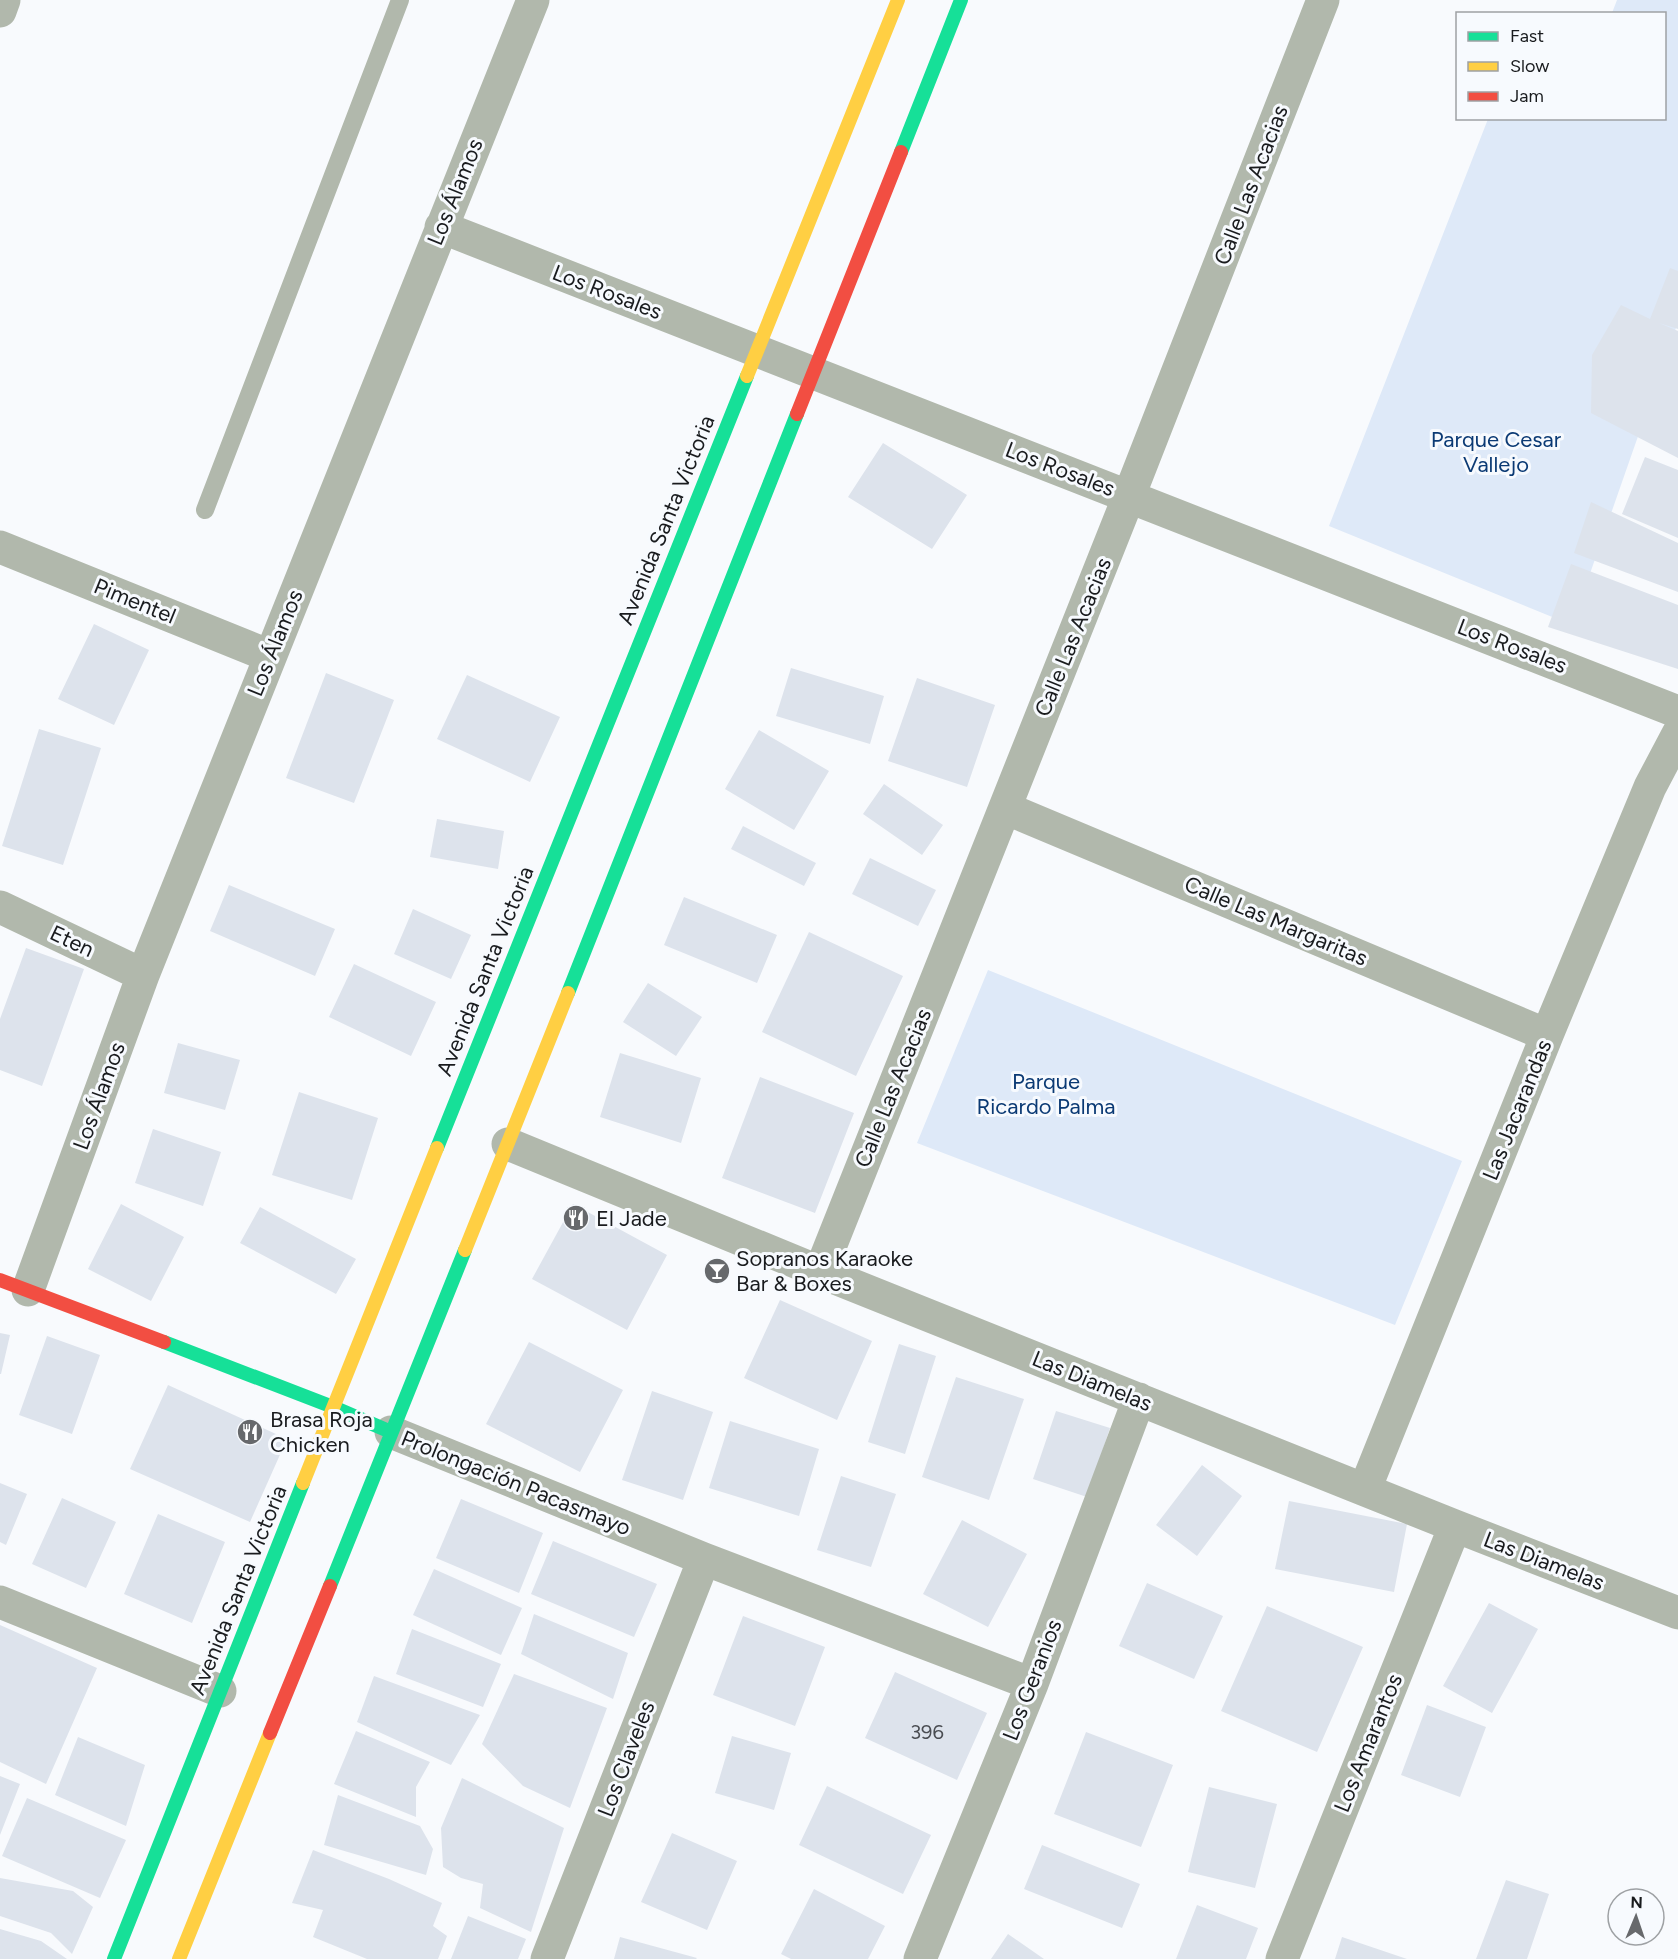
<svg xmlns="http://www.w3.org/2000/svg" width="1678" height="1959" font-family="Figtree,sans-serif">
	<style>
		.green { fill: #dee9f8 }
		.building { fill: #dde3ec }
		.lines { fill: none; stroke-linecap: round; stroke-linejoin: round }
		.lane { stroke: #b1b8ac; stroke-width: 18 }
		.street { stroke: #b1b8ac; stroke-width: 33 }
		.fast { stroke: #16e098; stroke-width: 14 }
		.slow { stroke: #ffcf43; stroke-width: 14 }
		.jam { stroke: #f24e42; stroke-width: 14 }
		.labels { text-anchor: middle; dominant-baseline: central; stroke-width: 6; stroke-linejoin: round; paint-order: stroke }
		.number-label { font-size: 20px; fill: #4a4d52 }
		.street-label { font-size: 22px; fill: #191b1e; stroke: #f7fafe }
		.park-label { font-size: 22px; fill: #0b3a74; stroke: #f7fafe }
		.poi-label { font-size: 22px; fill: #191b1e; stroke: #f7fafe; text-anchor: start }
	</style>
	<rect width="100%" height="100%" fill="#f8fafd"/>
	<path class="green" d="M1617,0H1678V322L1572,625L1329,526L1488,119L1664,118V14L1612,13Z
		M988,970L1462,1161L1395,1325L917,1143Z"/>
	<path class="building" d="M1670,268L1678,271V329L1659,323L1678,331V458L1591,413L1592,355L1621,305L1650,319Z
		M883,443L967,495L932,549L848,497Z
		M1645,457L1678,470V538L1622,514Z
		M1591,502L1678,543V592L1574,553Z
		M1571,564L1678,605V669L1548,627Z
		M94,624L149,650L114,725L58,699Z
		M791,668L884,696L870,744L776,716Z
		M326,673L394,700L354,803L286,778Z
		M467,675L560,717L530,782L437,739Z
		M917,678L995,705L967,787L888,761Z
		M39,729L101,748L63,865L2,846Z
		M759,730L829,771L794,830L725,789Z
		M884,784L943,825L922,855L863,814Z
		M437,819L504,831L498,869L430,857Z
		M743,826L816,863L804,886L731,849Z
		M870,858L936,890L918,926L852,894Z
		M229,885L335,929L315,976L210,931Z
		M684,897L777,935L757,983L664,945Z
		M413,909L471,935L451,979L394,954Z
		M809,932L903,976L856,1076L762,1032Z
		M26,948L84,969L42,1086L0,1070V1019Z
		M354,964L436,1002L411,1056L329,1017Z
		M648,983L702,1017L676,1056L623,1022Z
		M178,1043L240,1060L225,1110L164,1093Z
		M620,1053L701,1078L681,1143L600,1117Z
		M760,1077L854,1113L815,1213L722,1178Z
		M299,1092L378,1118L352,1200L272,1175Z
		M153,1129L221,1152L203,1206L135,1183Z
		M121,1204L184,1237L151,1301L88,1269Z
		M573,1204L667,1255L627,1330L532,1279Z
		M260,1207L356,1259L336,1294L240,1243Z
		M780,1300L872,1341L837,1420L744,1378Z
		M0,1333L10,1335L1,1374H0Z
		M47,1336L100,1355L72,1434L19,1415Z
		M529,1342L623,1390L580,1472L486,1424Z
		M899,1344L936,1356L905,1454L868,1442Z
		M956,1377L1024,1399L989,1500L922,1477Z
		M168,1385L287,1439L250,1522L130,1469Z
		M652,1391L713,1412L683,1500L622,1480Z
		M1056,1411L1110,1428L1087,1497L1033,1479Z
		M730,1421L819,1449L799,1516L709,1488Z
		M1202,1465L1242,1496L1197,1556L1156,1525Z
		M841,1476L896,1494L871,1567L817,1550Z
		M0,1483L27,1494L6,1545L0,1542Z
		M62,1498L116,1522L86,1588L32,1564Z
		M461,1499L543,1533L519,1593L436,1558Z
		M1289,1501L1407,1524L1394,1592L1275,1569Z
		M158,1514L225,1542L192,1623L124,1594Z
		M962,1520L1027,1554L988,1627L923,1594Z
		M553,1541L657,1584L634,1637L531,1594Z
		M434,1569L522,1608L501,1655L413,1615Z
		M1147,1583L1223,1616L1194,1679L1119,1646Z
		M1489,1603L1538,1629L1492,1713L1443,1686Z
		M1267,1606L1363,1647L1317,1752L1221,1711Z
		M534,1614L628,1653L613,1699L521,1654Z
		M743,1616L825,1647L795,1726L713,1695Z
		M0,1625L97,1668L46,1784L0,1762Z
		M412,1629L501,1664L483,1707L396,1674Z
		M895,1672L987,1713L957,1780L865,1738Z
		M514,1674L607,1708L570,1808L523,1786L482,1744Z
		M374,1676L480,1715L451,1765L357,1722Z
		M1427,1705L1486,1727L1460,1797L1401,1775Z
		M356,1731L430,1762L416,1787V1817L334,1784Z
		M1086,1732L1173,1765L1141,1847L1054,1814Z
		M732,1736L791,1753L774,1810L715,1793Z
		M78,1737L145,1765L126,1826L55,1795Z
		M0,1776L20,1784L0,1835Z
		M462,1778L564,1828L531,1932L480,1908L483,1884L461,1878L443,1867L441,1828Z
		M827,1786L931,1835L903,1894L799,1845Z
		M1209,1787L1277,1804L1255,1888L1188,1872Z
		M338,1795L420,1826L433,1849L426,1875L324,1845Z
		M27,1798L126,1840L100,1898L2,1856Z
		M672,1833L737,1861L707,1930L641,1902Z
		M1042,1845L1140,1884L1122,1928L1024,1889Z
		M313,1850L389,1879L442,1903L433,1926L447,1936L438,1959H367L313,1937L323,1910L292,1903Z
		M0,1878L73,1891L93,1907L72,1954L51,1933L0,1916Z
		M1506,1880L1549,1894L1527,1959H1476Z
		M814,1889L885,1926L868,1959H791L781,1954Z
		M1197,1905L1258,1928L1246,1959H1176Z
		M468,1916L526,1939L518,1959H451Z
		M0,1929L41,1941L67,1959H0Z
		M1008,1934L1044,1959H991Z
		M620,1937L697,1958L696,1959H614Z
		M1342,1937L1407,1959H1335Z"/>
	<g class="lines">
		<path class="lane" d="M205,510L400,0"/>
		<path class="street" d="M0,11L4,0
			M441,227L1678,712
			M0,547L270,656
			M1005,808L1547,1035
			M0,907L143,975
			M508,1144L820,1272L1455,1526L1678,1613
			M820,1272L1129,496L1323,0
			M28,1290L143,975L533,0
			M391,1432L704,1559L1032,1684
			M1365,1489L1547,1035L1650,787L1678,734
			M0,1602L220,1691
			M547,1959L704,1559
			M920,1959L1032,1684L1139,1399
			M1282,1959L1455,1526"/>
		<path class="fast" d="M901,152L961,0
			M568,993L797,414
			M437,1148L747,376
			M164,1342L333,1407L391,1432
			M330,1586L465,1250
			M114,1959L303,1483"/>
		<path class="slow" d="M747,376L898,0
			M465,1250L568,993
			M303,1483L437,1148
			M179,1959L270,1733"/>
		<path class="jam" d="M797,414L901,152
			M0,1280L164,1342
			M270,1733L330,1586"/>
	</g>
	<defs>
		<g id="restaurant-disc" transform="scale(1.35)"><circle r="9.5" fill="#67696c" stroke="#f7fafe"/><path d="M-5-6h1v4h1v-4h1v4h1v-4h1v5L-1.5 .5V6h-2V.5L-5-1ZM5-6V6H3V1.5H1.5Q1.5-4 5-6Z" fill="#fff"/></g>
		<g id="bar-disc" transform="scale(1.35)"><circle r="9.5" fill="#67696c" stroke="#f7fafe"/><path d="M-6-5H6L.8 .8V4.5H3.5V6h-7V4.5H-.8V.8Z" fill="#fff"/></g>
	</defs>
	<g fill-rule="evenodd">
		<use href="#restaurant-disc" x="576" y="1218"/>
		<use href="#bar-disc" x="717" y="1271"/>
		<use href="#restaurant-disc" x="250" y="1432"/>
	</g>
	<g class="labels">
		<g class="number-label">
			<text x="927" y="1732">396</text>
		</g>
		<g class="street-label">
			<text transform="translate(1251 185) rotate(-69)">Calle Las Acacias</text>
			<text transform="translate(455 192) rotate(-68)">Los Álamos</text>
			<text transform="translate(607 292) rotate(21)">Los Rosales</text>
			<text transform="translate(1060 469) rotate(21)">Los Rosales</text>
			<text transform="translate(666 520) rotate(-68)">Avenida Santa Victoria</text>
			<text transform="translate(135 601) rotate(22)">Pimentel</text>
			<text transform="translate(1073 637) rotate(-68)">Calle Las Acacias</text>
			<text transform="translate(275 643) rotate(-68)">Los Álamos</text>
			<text transform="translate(1512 646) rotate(21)">Los Rosales</text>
			<text transform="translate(1276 921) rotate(23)">Calle Las Margaritas</text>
			<text transform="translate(72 941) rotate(25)">Eten</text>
			<text transform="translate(485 971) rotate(-68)">Avenida Santa Victoria</text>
			<text transform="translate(893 1088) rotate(-68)">Calle Las Acacias</text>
			<text transform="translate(99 1096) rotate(-70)">Los Álamos</text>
			<text transform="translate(1517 1110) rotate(-68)">Las Jacarandas</text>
			<text transform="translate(1092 1381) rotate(22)">Las Diamelas</text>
			<text transform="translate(516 1483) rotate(22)">Prolongación Pacasmayo</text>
			<text transform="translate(1544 1561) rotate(21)">Las Diamelas</text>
			<text transform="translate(238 1590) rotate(-68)">Avenida Santa Victoria</text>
			<text transform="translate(1032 1680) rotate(-69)">Los Geranios</text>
			<text transform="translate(1368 1743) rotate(-68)">Los Amarantos</text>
			<text transform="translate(626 1759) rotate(-69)">Los Claveles</text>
		</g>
		<g class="park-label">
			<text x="1496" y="439">Parque Cesar<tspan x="1496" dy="25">Vallejo</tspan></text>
			<text x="1046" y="1081">Parque<tspan x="1046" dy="25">Ricardo Palma</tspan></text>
		</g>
		<g class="poi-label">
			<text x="596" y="1218">El Jade</text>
			<text x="736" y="1258">Sopranos Karaoke<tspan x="736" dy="25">Bar &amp; Boxes</tspan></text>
			<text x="270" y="1419">Brasa Roja<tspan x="270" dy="25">Chicken</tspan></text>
		</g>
	</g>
	<rect x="1456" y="12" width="210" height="108" fill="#f7fafe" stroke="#9ea1a4" stroke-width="1.5"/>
	<rect x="1468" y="32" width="30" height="9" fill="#16e098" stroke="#9ea1a4" stroke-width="1.5"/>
	<text x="1510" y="42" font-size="18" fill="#191b1e">Fast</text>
	<rect x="1468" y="62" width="30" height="9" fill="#ffcf43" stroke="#9ea1a4" stroke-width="1.5"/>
	<text x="1510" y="72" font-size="18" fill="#191b1e">Slow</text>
	<rect x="1468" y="92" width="30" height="9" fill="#f24e42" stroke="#9ea1a4" stroke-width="1.5"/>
	<text x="1510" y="102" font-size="18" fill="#191b1e">Jam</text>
	<g transform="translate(1636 1917) rotate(2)"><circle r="28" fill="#f7fafe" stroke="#9ea1a4" stroke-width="1.5"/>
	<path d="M0-4.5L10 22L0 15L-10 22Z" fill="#67696c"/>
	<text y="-9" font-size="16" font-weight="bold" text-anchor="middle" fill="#191b1e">N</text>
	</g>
</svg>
